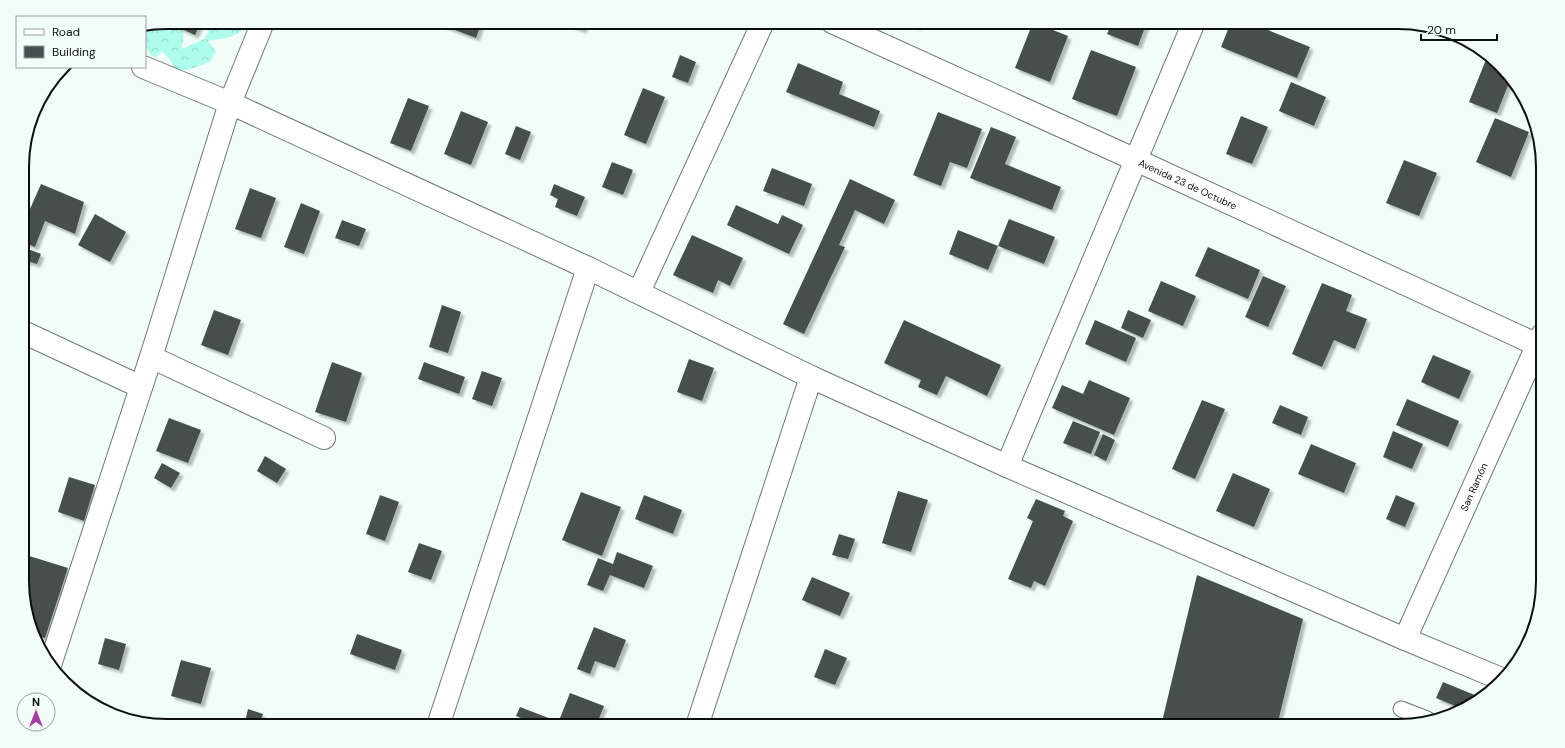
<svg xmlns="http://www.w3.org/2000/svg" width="1565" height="748" font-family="'DM Sans',sans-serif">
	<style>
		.forest { fill: url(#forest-crowns) }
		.building { fill: #47504e; filter: url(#shadow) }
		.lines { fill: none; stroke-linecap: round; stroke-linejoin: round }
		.lane-casing { stroke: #6e7875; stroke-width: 17 }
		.street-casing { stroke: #6e7875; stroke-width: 24 }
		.lane { stroke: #fff; stroke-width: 15 }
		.street { stroke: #fff; stroke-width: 22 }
		.labels { text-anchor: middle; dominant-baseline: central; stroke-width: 4; stroke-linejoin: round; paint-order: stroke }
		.street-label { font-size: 10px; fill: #0b0f0e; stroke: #f2fdfa }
		.rim { fill: none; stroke: #0b0f0e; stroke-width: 2 }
	</style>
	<defs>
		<pattern id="forest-crowns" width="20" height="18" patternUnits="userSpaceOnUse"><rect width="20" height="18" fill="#aefceb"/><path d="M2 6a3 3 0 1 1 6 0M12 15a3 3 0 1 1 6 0" fill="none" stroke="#94d7c8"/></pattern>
		<filter id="shadow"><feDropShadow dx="3.5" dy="3.5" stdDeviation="1" flood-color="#0004"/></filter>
	</defs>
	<rect width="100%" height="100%" fill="#f2fdfa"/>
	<path class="forest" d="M167,22H176C187,32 183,36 182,49L204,39L206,40L205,37L209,31L204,29V22H250C237,38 227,38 208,41L216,51L210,62L187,70H176L170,60L162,51L156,58L150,55L146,47L145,48V26Z"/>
	<path class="building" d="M175,22H201L195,35L173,25Z
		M434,22H482L476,38Z
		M561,22H586L583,30Z
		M906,22H919L918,27Z
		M1033,22L1068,36L1050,82L1015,68Z
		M1112,22H1147L1138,46L1107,34Z
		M1231,22H1248L1310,47L1297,78L1221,47Z
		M1091,50L1136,67L1117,116L1072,99Z
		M680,55L696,62L688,83L672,77Z
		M1487,57L1511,78L1497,113L1469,102Z
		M798,63L843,82L839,94L880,111L874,127L786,92Z
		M1291,82L1326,97L1314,126L1279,111Z
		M643,88L665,97L646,144L624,135Z
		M408,98L429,106L411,151L390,143Z
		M461,111L488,122L471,165L444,154Z
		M938,112L982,129L967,168L950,162L941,186L913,175Z
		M1241,116L1268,127L1252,164L1226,154Z
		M1495,118L1529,132L1511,177L1476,162Z
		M516,126L531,132L520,160L505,154Z
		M991,127L1016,137L1005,164L1061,187L1052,210L970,178Z
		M1404,160L1437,173L1419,216L1386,203Z
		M612,162L633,170L623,195L602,187Z
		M772,168L812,184L804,206L763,191Z
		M850,179L895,200L884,224L855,210L839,245L845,247L804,334L783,324Z
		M41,184L84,202L75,234L45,221L35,247L23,242L22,227Z
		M554,184L585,197L577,216L555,207L558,199L550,195Z
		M250,188L276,198L261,238L235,229Z
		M301,203L320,211L304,254L284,247Z
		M736,205L778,224L782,215L803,225L789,254L727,225Z
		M95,214L126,232L110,262L78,245Z
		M1009,219L1055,237L1044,264L998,246Z
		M342,220L366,229L359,246L335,238Z
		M958,230L998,246L988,270L949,254Z
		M692,235L743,258L730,286L718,280L713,293L673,275Z
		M23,247L41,254L37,264L27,261L23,272Z
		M1208,247L1260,270L1248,299L1195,276Z
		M1263,276L1286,286L1268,327L1245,317Z
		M1161,281L1196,296L1183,326L1148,311Z
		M1322,283L1352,295L1346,311L1367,319L1355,349L1334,340L1322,367L1292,354Z
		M442,305L461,312L448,353L429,347Z
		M214,310L241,320L228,355L201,345Z
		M1128,310L1151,320L1143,338L1121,328Z
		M904,320L1001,365L987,396L946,376L937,395L918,387L921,380L884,363Z
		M1095,320L1136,338L1126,362L1085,344Z
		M1433,355L1471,371L1459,399L1421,382Z
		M689,359L714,368L702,401L677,392Z
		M332,362L362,373L346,422L315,412Z
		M424,362L465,377L459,394L418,379Z
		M482,371L502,378L492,406L472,399Z
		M1089,380L1130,398L1114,435L1052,408L1062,385L1083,394Z
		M1407,399L1459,421L1448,447L1396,425Z
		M1202,400L1225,409L1195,479L1172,469Z
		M1280,405L1308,417L1301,435L1272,423Z
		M169,418L201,430L188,463L156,451Z
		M1073,421L1100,432L1091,454L1063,443Z
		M1393,431L1423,444L1412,469L1383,457Z
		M1103,434L1115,440L1106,461L1094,455Z
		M1311,444L1356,463L1344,493L1298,474Z
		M265,456L286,469L277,483L257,471Z
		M162,463L180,473L171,488L154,478Z
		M1233,473L1270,489L1254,527L1216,511Z
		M69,477L95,485L84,521L58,512Z
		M898,491L928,500L911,552L882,543Z
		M581,492L621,507L602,556L562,540Z
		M380,495L399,502L385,541L366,534Z
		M644,495L682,510L673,534L635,519Z
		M1396,495L1415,503L1405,527L1386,519Z
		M1036,499L1065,511L1063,516L1073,521L1045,586L1034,581L1031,588L1008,579L1033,521L1027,518Z
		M839,534L855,539L848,559L832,555Z
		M419,543L442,551L431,580L408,572Z
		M617,552L653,566L644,588L610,575L603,591L587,585L598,558L613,564Z
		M26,555L68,568L45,638L38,636L23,600V563Z
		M1197,575L1303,619L1277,726H1161Z
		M812,577L850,593L840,616L802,600Z
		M594,627L626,640L615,668L595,661L590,674L577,669Z
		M357,634L402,650L395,670L350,654Z
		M105,638L126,644L119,670L98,664Z
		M825,649L847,658L835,685L814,677Z
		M181,660L211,668L201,704L171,696Z
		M1443,682L1482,698L1479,701L1460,708L1436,698Z
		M570,693L604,706L596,726H580L560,718Z
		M520,707L559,722L557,726H541L516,716Z
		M248,709L263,714L259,726H244Z"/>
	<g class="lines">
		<g class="lane-casing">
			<path id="lane" d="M1401,709L1427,719"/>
		</g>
		<g class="street-casing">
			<g id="street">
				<path id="s1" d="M832,22L1136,160L1542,347"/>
				<path d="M143,67L230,103L588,268L811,377L1007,466L1405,639L1499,678"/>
				<path d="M639,292L763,22"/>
				<path d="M23,332L141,387"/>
				<path d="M151,357L324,438"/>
				<path d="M1007,466L1194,22"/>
				<path id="s2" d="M1405,639L1542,335"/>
				<path d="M50,665L151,357L230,103L263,22"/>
				<path d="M438,726L588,268"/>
				<path d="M697,726L811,377"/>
			</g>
		</g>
		<use href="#lane" class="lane"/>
		<use href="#street" class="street"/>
	</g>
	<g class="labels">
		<g class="street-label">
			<text stroke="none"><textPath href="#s1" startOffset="391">Avenida 23 de Octubre</textPath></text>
			<text stroke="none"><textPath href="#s2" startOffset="167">San Ramón</textPath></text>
		</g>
	</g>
	<path d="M0 0H1565V748H0ZM167 29H1398A138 138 0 0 1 1536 167V581A138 138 0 0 1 1398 719H167A138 138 0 0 1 29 581V167A138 138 0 0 1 167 29Z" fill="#f2fdfa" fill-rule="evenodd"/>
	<path class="rim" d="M167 29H1398A138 138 0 0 1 1536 167V581A138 138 0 0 1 1398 719H167A138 138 0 0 1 29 581V167A138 138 0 0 1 167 29Z"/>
	<rect x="16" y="16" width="130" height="52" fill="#f2fdfa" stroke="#969e9c"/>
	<rect x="24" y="29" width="20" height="6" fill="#ffffff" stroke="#969e9c"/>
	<text x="52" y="36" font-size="12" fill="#0b0f0e">Road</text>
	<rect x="24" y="46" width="20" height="12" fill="#47504e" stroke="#969e9c"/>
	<text x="52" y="56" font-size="12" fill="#0b0f0e">Building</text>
	<g transform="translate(36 712)"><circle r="19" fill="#f2fdfa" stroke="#969e9c"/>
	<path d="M0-3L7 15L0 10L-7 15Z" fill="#a73fa2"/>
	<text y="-6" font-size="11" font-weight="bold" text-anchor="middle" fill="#0b0f0e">N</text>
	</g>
	<path d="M1421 34v6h76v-6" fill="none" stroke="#0b0f0e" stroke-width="2"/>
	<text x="1427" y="34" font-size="12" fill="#0b0f0e" stroke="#f2fdfa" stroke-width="3" paint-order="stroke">20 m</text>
</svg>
